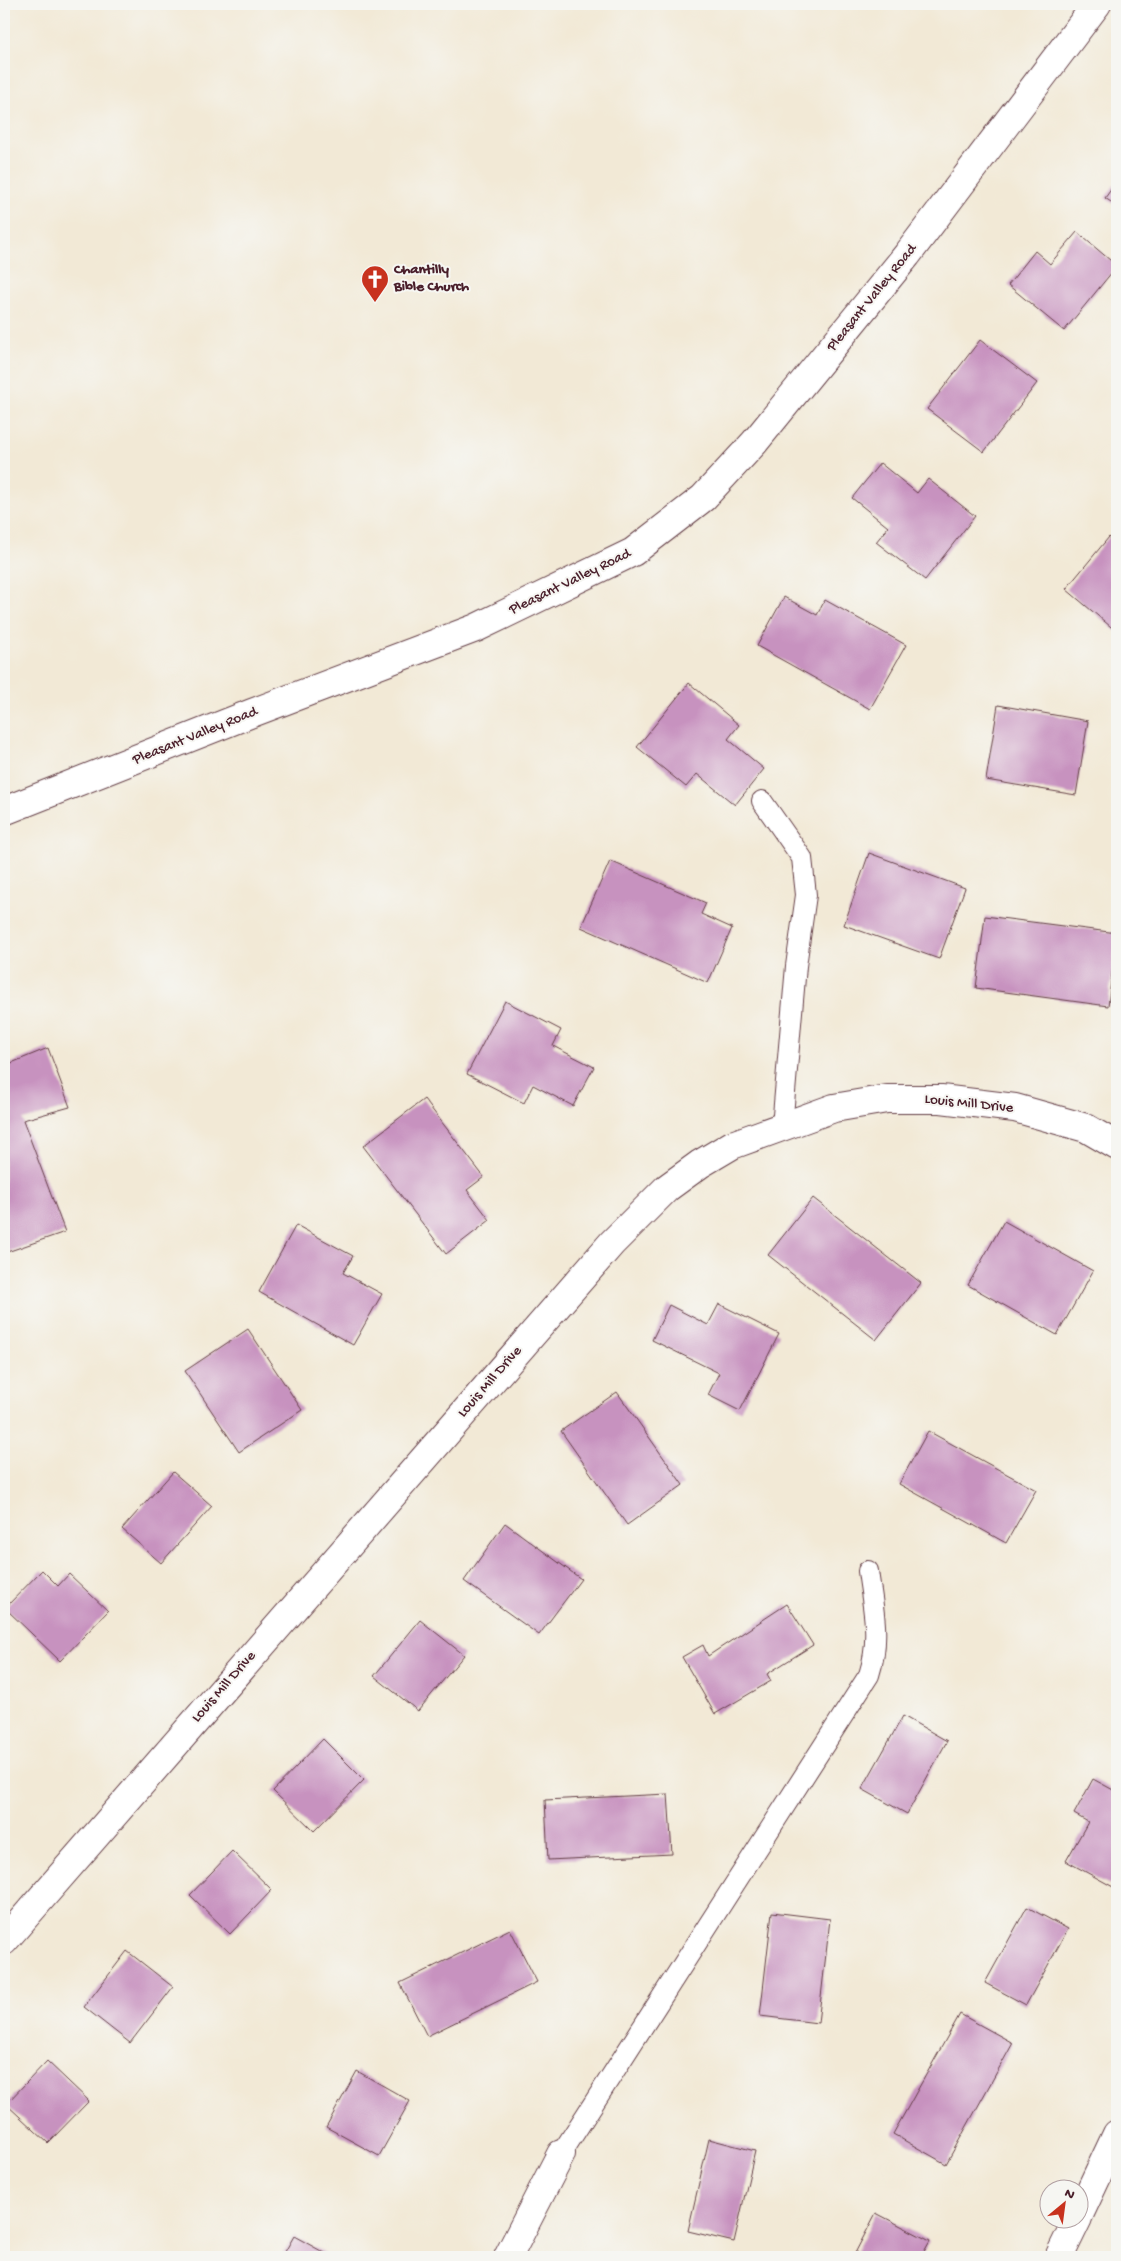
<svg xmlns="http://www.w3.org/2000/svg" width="1121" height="2261" font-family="'Gochi Hand',sans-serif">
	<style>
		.building { fill: #c792bf }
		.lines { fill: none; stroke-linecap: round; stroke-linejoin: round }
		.service-casing { stroke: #633d45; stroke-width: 22 }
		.minor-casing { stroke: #633d45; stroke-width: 30 }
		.secondary-casing { stroke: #633d45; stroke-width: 30 }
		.service { stroke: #fff; stroke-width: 20 }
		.minor { stroke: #fff; stroke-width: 28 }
		.secondary { stroke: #fff; stroke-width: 28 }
		.labels { text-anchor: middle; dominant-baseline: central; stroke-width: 4; stroke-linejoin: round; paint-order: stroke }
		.poi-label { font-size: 15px; font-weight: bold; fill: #4a1f2b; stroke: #f6f6f2; text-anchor: start }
		.street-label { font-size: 15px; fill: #4a1f2b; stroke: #f6f6f2 }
	</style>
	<rect width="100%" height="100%" fill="#f6f6f2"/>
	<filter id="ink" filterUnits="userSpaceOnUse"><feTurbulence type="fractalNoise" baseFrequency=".02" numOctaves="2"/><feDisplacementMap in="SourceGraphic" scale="10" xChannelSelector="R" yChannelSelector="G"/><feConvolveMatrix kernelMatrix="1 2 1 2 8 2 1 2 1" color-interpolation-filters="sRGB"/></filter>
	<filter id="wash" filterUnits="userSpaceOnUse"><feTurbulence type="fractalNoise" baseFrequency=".0096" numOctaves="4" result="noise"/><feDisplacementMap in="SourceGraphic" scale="20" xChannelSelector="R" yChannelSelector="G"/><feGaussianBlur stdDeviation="1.12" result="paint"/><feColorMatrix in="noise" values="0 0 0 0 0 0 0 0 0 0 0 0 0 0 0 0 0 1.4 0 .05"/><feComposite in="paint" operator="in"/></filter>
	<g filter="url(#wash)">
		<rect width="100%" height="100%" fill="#f2e9d6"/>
		<g id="blocks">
			<path class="building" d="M1117,181V206L1105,198Z
				M1077,232L1117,266L1064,331L1008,285L1035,251L1050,264Z
				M980,340L1037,383L984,452L927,409Z
				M880,463L917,493L928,479L975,516L925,580L876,542L888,527L852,498Z
				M1109,537L1117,544V632L1066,589Z
				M784,597L817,615L825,600L906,645L870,709L757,646Z
				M689,683L739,725L728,739L764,769L735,805L697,774L686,787L637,747Z
				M998,705L1088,721L1076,795L986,780Z
				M869,853L965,888L939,959L844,925Z
				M610,861L706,903L701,914L732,928L708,983L581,927Z
				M985,916L1117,933L1108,1006L976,988Z
				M505,1001L561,1030L553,1046L594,1067L573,1106L533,1085L524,1103L467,1074Z
				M48,1048L70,1107L23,1120L65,1232L4,1253V1066Z
				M424,1099L484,1177L467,1190L490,1220L446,1254L363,1146Z
				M813,1198L921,1283L876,1340L768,1255Z
				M1004,1221L1093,1271L1057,1335L968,1285Z
				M296,1225L353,1256L343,1273L382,1294L353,1345L259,1292Z
				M719,1304L779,1334L740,1411L708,1395L719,1373L652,1340L669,1305L708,1325Z
				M248,1329L302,1410L239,1452L185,1371Z
				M617,1392L683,1485L627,1525L561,1431Z
				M928,1431L1036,1490L1006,1543L899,1484Z
				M173,1472L212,1506L161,1563L122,1529Z
				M505,1523L581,1579L539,1635L464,1581Z
				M42,1570L58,1586L69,1574L108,1611L60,1661L5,1608Z
				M787,1604L813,1645L767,1674L771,1681L715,1714L682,1657L703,1645L708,1656Z
				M420,1620L464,1655L418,1711L374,1676Z
				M903,1716L947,1741L907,1814L862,1789Z
				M323,1739L364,1780L314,1831L273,1791Z
				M1093,1779L1117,1792V1884L1115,1888L1066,1861L1088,1822L1074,1814Z
				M668,1794L672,1854L548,1860L545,1800Z
				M232,1851L272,1890L230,1934L190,1895Z
				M1027,1907L1068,1929L1026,2005L985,1983Z
				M772,1912L830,1919L818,2023L760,2016Z
				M510,1929L537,1982L427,2036L400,1983Z
				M127,1951L173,1987L130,2043L84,2007Z
				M960,2014L1013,2043L946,2164L893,2134Z
				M47,2061L89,2101L48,2143L6,2104Z
				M357,2071L410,2101L379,2156L326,2127Z
				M709,2139L755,2151L734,2242L688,2231Z
				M876,2213L930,2241L921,2257H853Z
				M294,2236L332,2257H282Z"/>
		</g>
	</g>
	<g filter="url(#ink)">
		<use href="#blocks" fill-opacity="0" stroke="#633d45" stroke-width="1"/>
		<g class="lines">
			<g class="service-casing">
				<path id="service" d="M762,801L802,858L806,895L796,966L782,1127
					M561,2154L869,1675C881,1637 873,1609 868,1571"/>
			</g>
			<g class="minor-casing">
				<path id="minor" d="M4,1941L612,1243L667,1188L700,1164L732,1145L834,1108L887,1099H941L1015,1108L1086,1128L1117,1146
					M1078,2217L1117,2134
					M508,2257L561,2154
					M1059,2257L1078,2218"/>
			</g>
			<g class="secondary-casing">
				<path id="secondary" d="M4,811L252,713L476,628L633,552L703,498L754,443L907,255L1097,4"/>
			</g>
			<use href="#service" class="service"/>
			<use href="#minor" class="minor"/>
			<use href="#secondary" class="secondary"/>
		</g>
	</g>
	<defs>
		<g id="church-pin" transform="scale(1.4375)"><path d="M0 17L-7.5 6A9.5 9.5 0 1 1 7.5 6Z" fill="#c8321e" stroke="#f6f6f2"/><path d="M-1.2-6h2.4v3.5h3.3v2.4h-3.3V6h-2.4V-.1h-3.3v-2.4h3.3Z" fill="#fff"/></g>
	</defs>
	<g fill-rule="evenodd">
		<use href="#church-pin" x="375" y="279"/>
	</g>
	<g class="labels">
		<g class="poi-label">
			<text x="394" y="270">Chantilly<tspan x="394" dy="17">Bible Church</tspan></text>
		</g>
		<g class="street-label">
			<text transform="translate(872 298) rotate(-51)">Pleasant Valley Road</text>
			<text transform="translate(570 582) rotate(-26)">Pleasant Valley Road</text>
			<text transform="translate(195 736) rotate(-22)">Pleasant Valley Road</text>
			<text transform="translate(969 1104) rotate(6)">Louis Mill Drive</text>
			<text transform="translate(490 1382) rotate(-49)">Louis Mill Drive</text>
			<text transform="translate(224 1687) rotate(-49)">Louis Mill Drive</text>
		</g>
	</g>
	<rect width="1121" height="2261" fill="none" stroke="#f6f6f2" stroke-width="20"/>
	<g transform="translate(1064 2204) rotate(29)"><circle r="24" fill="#f6f6f2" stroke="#b1a0a2"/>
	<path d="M0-4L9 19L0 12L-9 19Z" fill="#c8321e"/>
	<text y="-8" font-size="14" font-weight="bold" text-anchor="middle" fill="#4a1f2b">N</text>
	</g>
</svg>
